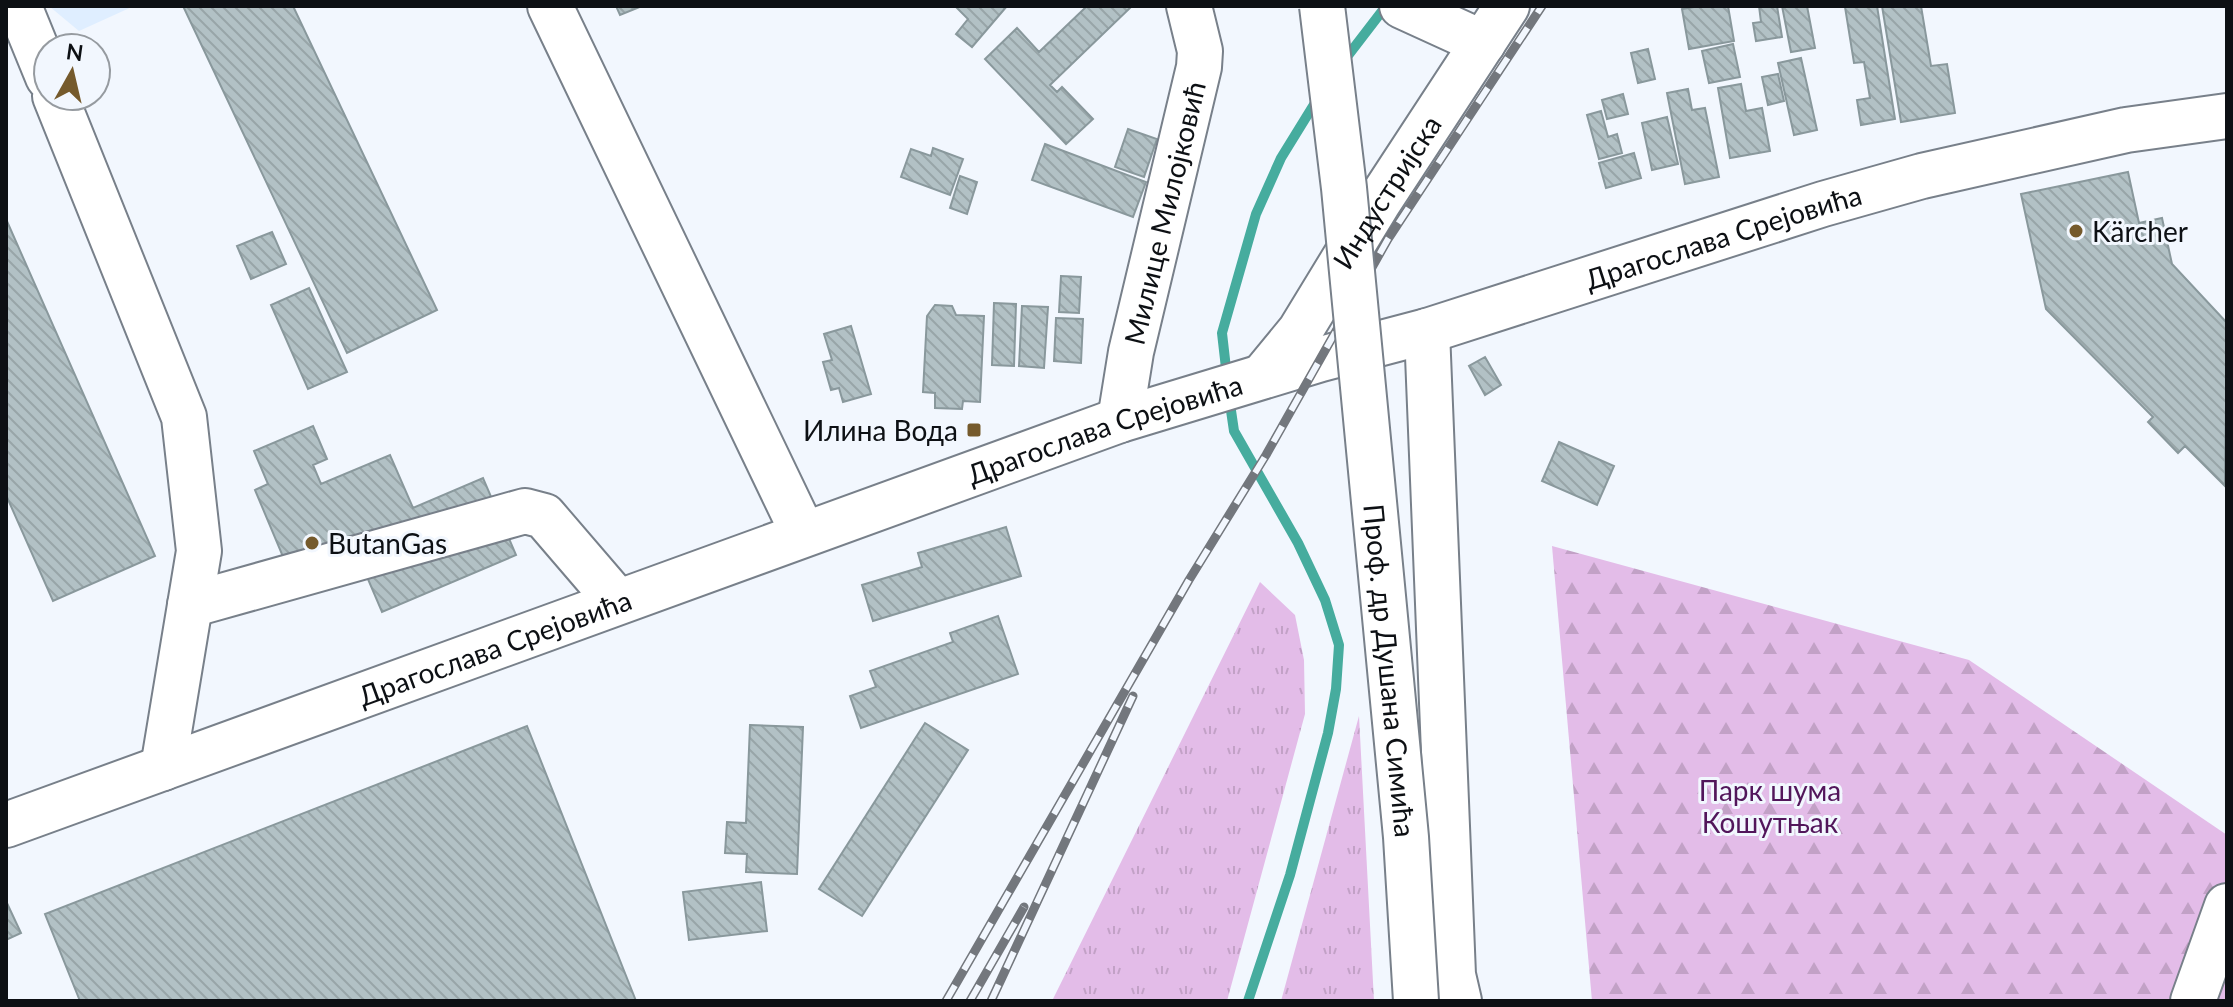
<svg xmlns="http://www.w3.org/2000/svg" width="2233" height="1007" font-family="Lato,sans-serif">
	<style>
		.built { fill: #dfeeff }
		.grass { fill: url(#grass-tufts) }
		.forest { fill: url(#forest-firs) }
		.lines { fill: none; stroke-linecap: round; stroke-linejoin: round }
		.stream { stroke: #46ac9e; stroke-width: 10 }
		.building { fill: url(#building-back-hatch); stroke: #89989c; stroke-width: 2 }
		.minor-casing { stroke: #78808a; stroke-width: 48 }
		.minor { stroke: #fff; stroke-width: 44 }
		.rail-casing { stroke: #73777d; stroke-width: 9 }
		.rail { stroke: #f2f7fe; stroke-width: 6; stroke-dasharray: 18; stroke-linecap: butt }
		.minor-bridge-casing { stroke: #78808a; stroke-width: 48; stroke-linecap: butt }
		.minor-bridge { stroke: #fff; stroke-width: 44 }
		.poi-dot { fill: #755a2c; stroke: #f2f7fe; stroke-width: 3 }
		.labels { text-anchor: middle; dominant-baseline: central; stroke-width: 6; stroke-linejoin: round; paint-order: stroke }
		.street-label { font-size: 28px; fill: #0d1014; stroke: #f2f7fe }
		.poi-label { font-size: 28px; fill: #0d1014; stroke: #f2f7fe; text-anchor: start }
		.park-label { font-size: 28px; fill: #52165b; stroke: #f2f7fe }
	</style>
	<defs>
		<pattern id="grass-tufts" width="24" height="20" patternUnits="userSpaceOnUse" patternTransform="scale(2)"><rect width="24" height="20" fill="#e3bce8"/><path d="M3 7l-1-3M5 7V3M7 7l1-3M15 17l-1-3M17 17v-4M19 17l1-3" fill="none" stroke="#c2a1c6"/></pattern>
		<pattern id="forest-firs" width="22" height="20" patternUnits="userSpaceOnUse" patternTransform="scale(2)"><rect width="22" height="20" fill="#e3bce8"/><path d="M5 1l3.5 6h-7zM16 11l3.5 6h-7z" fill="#c2a1c6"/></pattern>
		<pattern id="building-back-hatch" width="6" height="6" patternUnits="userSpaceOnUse" patternTransform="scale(2)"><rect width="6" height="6" fill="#b2c1c5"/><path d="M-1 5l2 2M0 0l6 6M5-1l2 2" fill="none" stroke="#98a5a8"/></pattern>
	</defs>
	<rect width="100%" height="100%" fill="#f2f7fe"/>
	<path class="built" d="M49,6H134L79,31Z"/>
	<path class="grass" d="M1260,582L1295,615L1304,660L1305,714L1227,1001H1052Z
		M1359,716L1374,1001H1281Z"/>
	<path class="forest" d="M1552,546L1969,660L2227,835V1001H1592Z"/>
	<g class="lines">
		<path class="stream" d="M1343,62L1386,6
			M1227,377L1222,333L1256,214L1281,158L1318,98
			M1229,397L1234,431L1298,543L1325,600L1339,645L1336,689L1328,733L1290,875L1248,1001"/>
	</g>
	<path class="building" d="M183,6H293L437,310L347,353Z
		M616,6H642L620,15Z
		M1007,6L972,47L956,34L968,19L955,6Z
		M1087,6H1132L1050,85L1057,92L1062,87L1093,119L1066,144L985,59L1017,28L1039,52Z
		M1700,6H1728L1734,41L1689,49L1682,9Z
		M1759,6H1777L1782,37L1756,41L1753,23L1761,22Z
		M1782,6H1807L1815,48L1791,52Z
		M1877,6L1895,119L1861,125L1857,100L1870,98L1864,62L1854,63L1845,7Z
		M1882,6H1921L1931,66L1947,64L1955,113L1901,122Z
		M1733,44L1740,77L1709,83L1702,51Z
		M1648,49L1655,79L1638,83L1631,53Z
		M1801,58L1817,130L1794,135L1778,63Z
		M1778,74L1784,101L1768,105L1762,77Z
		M1741,84L1746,111L1762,108L1770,151L1730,158L1718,88Z
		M1688,89L1692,110L1705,108L1719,177L1685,184L1667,93Z
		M1623,94L1628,114L1607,119L1602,100Z
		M1601,111L1608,137L1617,134L1622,153L1599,159L1587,115Z
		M1667,117L1678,164L1652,170L1642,123Z
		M1128,129L1157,139L1144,177L1115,167Z
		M1045,144L1146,182L1133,217L1032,180Z
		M933,148L963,159L950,195L901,177L911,149L931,156Z
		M1634,153L1641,178L1606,188L1599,163Z
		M2128,172L2139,223L2162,218L2172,264L2227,323L2225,486L2185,446L2178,453L2148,422L2153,417L2046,309L2021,194Z
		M960,176L977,182L967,214L950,208Z
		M6,219L155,556L53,601L6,495Z
		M272,232L286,264L251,279L237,246Z
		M1061,276L1081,277L1079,313L1059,312Z
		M309,288L347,372L308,389L271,305Z
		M994,303L1016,304L1014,366L992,365Z
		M935,305L952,306L956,315L984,316L980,402L963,401L962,409L935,408V393L923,392L927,316Z
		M1022,306L1048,307L1044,368L1019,366Z
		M1056,318L1083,319L1081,363L1054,361Z
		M851,326L871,394L843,402L839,388L831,390L823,362L832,360L824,334Z
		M1485,357L1501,385L1485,395L1469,366Z
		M313,426L327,459L313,465L321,484L390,455L413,508L483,478L516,555L382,612L353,544L289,571L255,490L268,484L254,451Z
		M1559,442L1614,466L1597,505L1542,481Z
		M1006,527L1021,576L873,621L862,585L922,567L918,553Z
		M998,616L1018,674L861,728L850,696L876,687L870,671L953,642L950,633Z
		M925,723L968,750L862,916L819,889Z
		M750,725L803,727L797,874L746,872L747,854L725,853L727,822L746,823Z
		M527,726L636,1001H80L45,914Z
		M761,882L767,931L689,940L683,892Z
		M6,901L21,933L6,940Z"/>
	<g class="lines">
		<g class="minor-casing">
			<g id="minor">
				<path d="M19,6L48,77"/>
				<path d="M550,6L803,533"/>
				<path d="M1402,6L1483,43"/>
				<path d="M55,96L184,417L199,551L163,768"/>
				<path d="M1427,331L1453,975L1459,1001"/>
				<path id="s1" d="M1263,376L1300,331L1378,203L1507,6"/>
				<path id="s2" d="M1120,420L1131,352L1199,67L1200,51L1189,6"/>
				<path d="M190,605L525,511L544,516L617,601"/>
				<path id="s3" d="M6,825L1120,420L1321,359L1427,331L1823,204L1922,176L2126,130L2227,116"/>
				<path d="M2193,1001L2227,906"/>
			</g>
		</g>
		<use href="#minor" class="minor"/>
		<g class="rail-casing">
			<path id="rail" d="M946,1001L1189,580L1266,455L1388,239L1542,6
				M970,1001L1024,907
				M991,1001L1133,696"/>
		</g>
		<use href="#rail" class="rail"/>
		<g class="minor-bridge-casing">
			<g id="minor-bridge">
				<path id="s4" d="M1322,6L1344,188L1406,837L1416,1001"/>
			</g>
		</g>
		<use href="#minor-bridge" class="minor-bridge"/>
	</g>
	<g class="poi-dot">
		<circle cx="2076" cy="231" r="8"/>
		<rect x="966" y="422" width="16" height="16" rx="4"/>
		<circle cx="312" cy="543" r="8"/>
	</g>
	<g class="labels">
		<g class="street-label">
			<text stroke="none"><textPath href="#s1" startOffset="222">Индустријска</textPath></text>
			<text stroke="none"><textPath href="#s2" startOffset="212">Милице Милојковић</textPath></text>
			<text stroke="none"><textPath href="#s3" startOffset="1816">Драгослава Срејовића</textPath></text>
			<text stroke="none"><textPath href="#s3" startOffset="1168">Драгослава Срејовића</textPath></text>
			<text stroke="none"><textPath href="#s3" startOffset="520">Драгослава Срејовића</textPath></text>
			<text stroke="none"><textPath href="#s4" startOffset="668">Проф. др Душана Симића</textPath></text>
		</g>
		<g class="poi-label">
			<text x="2092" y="231">Kärcher</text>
			<text x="958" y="430" text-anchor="end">Илина Вода</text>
			<text x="328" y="543">ButanGas</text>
		</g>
		<g class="park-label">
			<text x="1770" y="790">Парк шума<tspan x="1770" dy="32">Кошутњак</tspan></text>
		</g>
	</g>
	<rect width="2233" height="1007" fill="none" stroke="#0d1014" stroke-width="16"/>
	<g transform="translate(72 72) rotate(8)"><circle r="38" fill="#f2f7fe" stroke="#969ba0" stroke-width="2"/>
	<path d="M0-6L14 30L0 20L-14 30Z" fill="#755a2c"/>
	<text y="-12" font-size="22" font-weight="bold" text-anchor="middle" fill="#0d1014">N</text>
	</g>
</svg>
